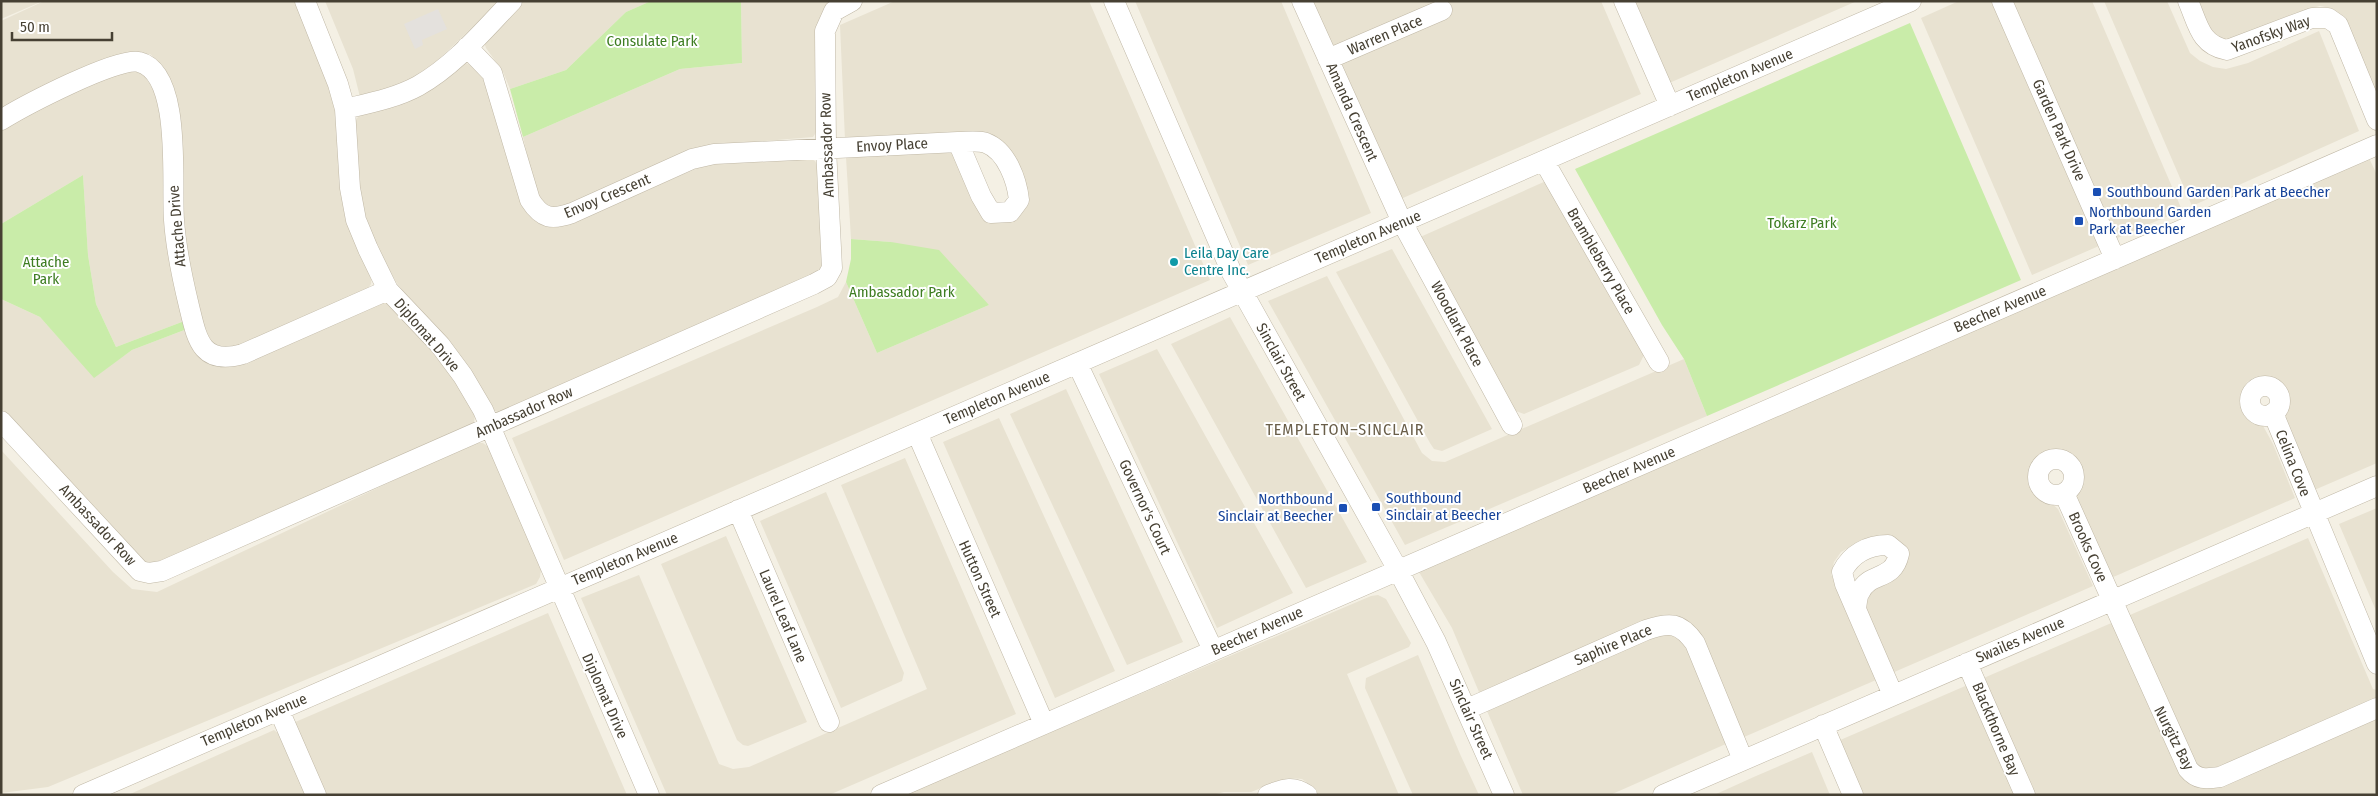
<svg xmlns="http://www.w3.org/2000/svg" width="2378" height="796" font-family="'Fira Sans Condensed',sans-serif">
	<style>
		.residential { fill: #e8e2d1 }
		.green { fill: #c9eca9 }
		.parking { fill: #e4e1dd }
		.lines { fill: none; stroke-linecap: round; stroke-linejoin: round }
		.minor-casing { stroke: #c0b8a6; stroke-width: 21 }
		.minor { stroke: #fff; stroke-width: 20 }
		.transit-dot { fill: #1a4fb4; stroke: #fff; stroke-width: 2 }
		.culture-dot { fill: #0f9aa8; stroke: #fff; stroke-width: 2 }
		.labels { text-anchor: middle; dominant-baseline: central; stroke-width: 4; stroke-linejoin: round; paint-order: stroke }
		.street-label { font-size: 15px; fill: #464033; stroke: #fff }
		.park-label { font-size: 15px; fill: #3e7d22; stroke: #fff }
		.transit-label { font-size: 15px; fill: #164399; stroke: #fff; text-anchor: start }
		.culture-label { font-size: 15px; fill: #0d838f; stroke: #fff; text-anchor: start }
		.neighbourhood-label { font-size: 16px; letter-spacing: 1px; fill: #6a5f4a; stroke: #fff }
	</style>
	<rect width="100%" height="100%" fill="#f4f0e4"/>
	<path class="residential" d="M1,1H43L1,19Z
		M44,1H296L328,77L372,274L371,284L366,291L230,350L217,349L208,341L188,272L175,103L169,76L158,61L150,54L128,53L1,110V21Z
		M325,1H500L437,61L410,80L375,94L360,97L353,69Z
		M522,1H651L626,12L566,70L510,89L503,72L486,48L484,42L488,34Z
		M741,1H835L823,11L817,27V131L813,137L718,145L555,211L538,202L523,137L680,69L742,63Z
		M895,1H1089L1210,280L564,560L512,438L817,307L838,297L846,282L877,353L989,305L891,242L851,239L846,157L953,151L978,209L1019,213L1001,144L845,140L840,25Z
		M1135,1H1281L1371,213L1248,265Z
		M1309,1H1601L1641,94L1396,201Z
		M1631,1H1857L1667,84Z
		M1959,1H2092L2182,210L2032,275L1921,18Z
		M2104,1H2167L2190,53L2200,61L2213,67L2226,69L2248,63L2319,31L2359,131L2192,206Z
		M2196,1H2377V101L2342,17L2330,8L2320,6L2295,13L2231,41L2214,38Z
		M466,63L479,69L487,79L523,205L565,225L705,165L806,156L815,161L820,170L824,258L822,271L510,411L497,412L489,407L428,322L396,282L370,236L359,201L353,129L357,118L366,111Z
		M129,69L140,70L157,94L187,320L116,347L96,304L88,255L83,175L1,224V129L18,117Z
		M2369,158L2377,175V463L2312,491L2283,415L2284,396L2274,379L2263,376L2255,377L2247,382L2241,393L2239,402L2244,412L2262,424L2273,444L2295,498L2111,578L2074,499L2076,479L2074,468L2067,460L2060,456L2053,455L2043,458L2036,466L2032,478L2034,488L2058,509L2093,586L1892,673L1866,616V594L1897,575L1893,538L1880,535L1855,544L1841,552L1834,562L1831,574L1876,680L1744,737L1691,625L1678,616H1660L1484,693L1479,692L1452,628L1419,572Z
		M1546,181L1644,355L1639,365L1524,414L1513,410L1418,238Z
		M1392,249L1492,429L1442,451L1434,449L1430,443L1336,272Z
		M1327,276L1422,453L1432,461L1445,462L1684,359L1707,416L1405,545L1268,301Z
		M1,299L40,317L94,377L132,350L187,329L209,363L223,367L240,363L378,303H387L444,362L475,414L474,423L471,428L150,566L143,562L1,408Z
		M1230,317L1367,562L1306,588L1171,344Z
		M1157,349L1293,593L1217,628L1099,374Z
		M1066,389L1183,642L1127,665L1010,414Z
		M999,418L1115,671L1055,698L943,442Z
		M473,443H483L490,448L541,570L540,577L536,584L48,787L1,793V450L113,572L132,589L157,592Z
		M905,458L1016,714L829,795H667L581,598L639,575L719,764L733,769L749,767L927,689L841,485Z
		M826,492L904,673L902,681L841,708L760,521Z
		M2377,508V613L2339,524Z
		M726,536L807,722L748,746L743,745L737,740L661,564Z
		M2308,538L2373,689L2377,690V795H1862L1838,741Z
		M1378,595L1386,599L1411,643L1409,647L1347,674L1399,795H1318L1313,787L1302,779L1288,778L1251,792H1224L1212,795H903L1371,596Z
		M548,613L627,795H325L293,723Z
		M1667,631L1685,643L1728,743L1610,795H1523L1487,711Z
		M1418,655L1460,754L1479,795H1413L1365,688L1366,678Z
		M274,730L280,735L306,795H128Z
		M1812,752L1830,795H1714L1756,776Z"/>
	<path class="green" d="M651,1H741L742,63L680,69L523,137L510,89L566,70L626,12Z
		M1910,23L2021,280L1707,416L1684,359L1662,325L1575,169Z
		M83,175L88,255L96,304L116,347L187,320V329L132,350L94,378L40,317L1,299V224Z
		M851,239L891,242L939,250L989,305L877,353L846,282L851,259Z"/>
	<path class="parking" d="M438,9L447,29L422,40L423,45L415,49L404,24Z"/>
	<g class="lines">
		<g class="minor-casing">
			<path id="minor" d="M305,1L338,84L345,109L350,188L356,220L368,249L388,290L440,345L463,376L483,410L649,795
				M1114,1L1232,273L1398,570L1436,642L1504,795
				M1302,1L1402,222L1512,425
				M1624,1L1670,106
				M2002,1L2115,259
				M2188,1C2198,24 2200,45 2227,50L2312,18H2328L2338,25L2377,120
				M467,47L492,73L530,200C542,219 552,220 572,213L692,159L714,154L958,142C966,142 979,140 986,143C1007,151 1017,181 1019,200L1010,212L991,213L981,196L958,142
				M1328,59L1442,10
				M345,109C370,103 396,98 418,86C455,65 483,31 512,1
				M1,120C22,107 118,56 139,62C183,73 171,185 174,220C176,250 182,277 189,306C197,339 201,366 243,354L388,290
				M1544,161L1659,362
				M1077,363L1213,650
				M2250 401a15 15 0 1 1 30 0a15 15 0 1 1-30 0Z
				M2273,413L2377,664
				M1,421L140,571L149,573L162,571L814,284L827,277L832,268L826,148L825,31L834,11L852,1
				M917,433L1044,724
				M2038 477a18 18 0 1 1 36 0a18 18 0 1 1-36 0Z
				M2064,493L2188,769C2197,780 2206,779 2220,777L2377,708
				M738,510L829,722
				M1856,608C1857,603 1857,596 1860,592C1870,571 1893,582 1899,554L1888,545C1868,545 1851,554 1842,572L1845,584L1893,695
				M1967,663L2025,795
				M1467,709L1646,630C1670,622 1680,622 1695,643L1743,760
				M279,710L316,795
				M1823,725L1853,795
				M83,795L1911,1
				M881,795L2377,145
				M1268,795C1284,789 1293,785 1307,795
				M1663,795L2377,486"/>
		</g>
		<use href="#minor" class="minor"/>
	</g>
	<g class="transit-dot">
		<rect x="2092" y="187" width="10" height="10" rx="2.5"/>
		<rect x="2074" y="216" width="10" height="10" rx="2.5"/>
		<rect x="1371" y="502" width="10" height="10" rx="2.5"/>
		<rect x="1338" y="503" width="10" height="10" rx="2.5"/>
	</g>
	<circle class="culture-dot" cx="1174" cy="262" r="5"/>
	<g class="labels">
		<g class="street-label">
			<text transform="translate(2271 34) rotate(-20)">Yanofsky Way</text>
			<text transform="translate(1385 35) rotate(-23)">Warren Place</text>
			<text transform="translate(1740 75) rotate(-23)">Templeton Avenue</text>
			<text transform="translate(1352 112) rotate(66)">Amanda Crescent</text>
			<text transform="translate(2059 130) rotate(66)">Garden Park Drive</text>
			<text transform="translate(827 145) rotate(-92)">Ambassador Row</text>
			<text transform="translate(892 145) rotate(-3)">Envoy Place</text>
			<text transform="translate(607 196) rotate(-23)">Envoy Crescent</text>
			<text transform="translate(177 226) rotate(-95)">Attache Drive</text>
			<text transform="translate(1368 237) rotate(-23)">Templeton Avenue</text>
			<text transform="translate(1601 261) rotate(60)">Brambleberry Place</text>
			<text transform="translate(2000 309) rotate(-23)">Beecher Avenue</text>
			<text transform="translate(1457 324) rotate(62)">Woodlark Place</text>
			<text transform="translate(427 335) rotate(49)">Diplomat Drive</text>
			<text transform="translate(1281 362) rotate(61)">Sinclair Street</text>
			<text transform="translate(997 398) rotate(-23)">Templeton Avenue</text>
			<text transform="translate(524 412) rotate(-24)">Ambassador Row</text>
			<text transform="translate(2293 463) rotate(68)">Celina Cove</text>
			<text transform="translate(1629 470) rotate(-23)">Beecher Avenue</text>
			<text transform="translate(1145 507) rotate(65)">Governor's Court</text>
			<text transform="translate(98 525) rotate(47)">Ambassador Row</text>
			<text transform="translate(2088 547) rotate(66)">Brooks Cove</text>
			<text transform="translate(625 559) rotate(-23)">Templeton Avenue</text>
			<text transform="translate(980 579) rotate(66)">Hutton Street</text>
			<text transform="translate(783 616) rotate(67)">Laurel Leaf Lane</text>
			<text transform="translate(1257 631) rotate(-24)">Beecher Avenue</text>
			<text transform="translate(2020 640) rotate(-23)">Swailes Avenue</text>
			<text transform="translate(1613 645) rotate(-23)">Saphire Place</text>
			<text transform="translate(605 696) rotate(66)">Diplomat Drive</text>
			<text transform="translate(1471 719) rotate(66)">Sinclair Street</text>
			<text transform="translate(254 720) rotate(-23)">Templeton Avenue</text>
			<text transform="translate(1996 729) rotate(67)">Blackthorne Bay</text>
			<text transform="translate(2174 738) rotate(63)">Nurgitz Bay</text>
		</g>
		<g class="park-label">
			<text x="652" y="41">Consulate Park</text>
			<text x="1802" y="223">Tokarz Park</text>
			<text x="46" y="262">Attache<tspan x="46" dy="17">Park</tspan></text>
			<text x="902" y="292">Ambassador Park</text>
		</g>
		<g class="transit-label">
			<text x="2107" y="192">Southbound Garden Park at Beecher</text>
			<text x="2089" y="212">Northbound Garden<tspan x="2089" dy="17">Park at Beecher</tspan></text>
			<text x="1386" y="498">Southbound<tspan x="1386" dy="17">Sinclair at Beecher</tspan></text>
			<text x="1333" y="499" text-anchor="end">Northbound<tspan x="1333" dy="17">Sinclair at Beecher</tspan></text>
		</g>
		<g class="culture-label">
			<text x="1184" y="253">Leila Day Care<tspan x="1184" dy="17">Centre Inc.</tspan></text>
		</g>
		<g class="neighbourhood-label">
			<text x="1345" y="429">TEMPLETON–SINCLAIR</text>
		</g>
	</g>
	<rect width="2378" height="796" fill="none" stroke="#464033" stroke-width="5"/>
	<path d="M12 32v8h100v-8" fill="none" stroke="#464033" stroke-width="2.5"/>
	<text x="20" y="32" font-size="15" fill="#464033" stroke="#ffffff" stroke-width="4" paint-order="stroke">50 m</text>
</svg>
